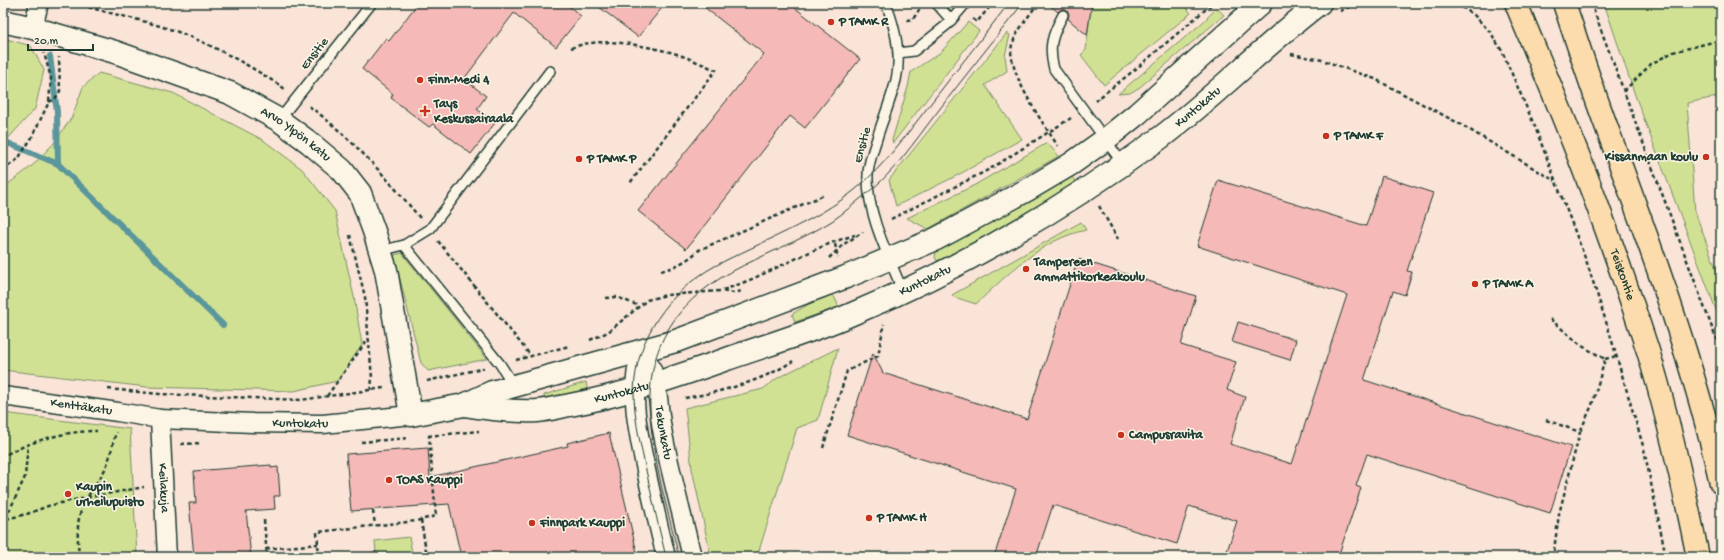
<svg xmlns="http://www.w3.org/2000/svg" width="1724" height="560" font-family="'Gochi Hand',sans-serif">
	<style>
		.green { fill: #d1e194; stroke: #788f64 }
		.lines { fill: none; stroke-linecap: round; stroke-linejoin: round }
		.stream { stroke: #5a969b; stroke-width: 6 }
		.building { fill: #f5b9b7; stroke: #1f3d34 }
		.lane-casing { stroke: #1f3d34; stroke-width: 12 }
		.street-casing { stroke: #1f3d34; stroke-width: 21 }
		.secondary-casing { stroke: #1f3d34; stroke-width: 25 }
		.highway-casing { stroke: #1f3d34; stroke-width: 25 }
		.path { stroke: #1f3d34; stroke-width: 2.5; stroke-dasharray: 4 3; stroke-linecap: butt }
		.lane { stroke: #fcf5e5; stroke-width: 9 }
		.street { stroke: #fcf5e5; stroke-width: 18 }
		.secondary { stroke: #fcf5e5; stroke-width: 22 }
		.highway { stroke: #fcdcac; stroke-width: 22 }
		.tram { stroke: #1f3d34; stroke-width: 1 }
		.poi-dot { fill: #c8321e; stroke: #fcf5e5; stroke-width: 1.5 }
		.labels { text-anchor: middle; dominant-baseline: central; stroke-width: 3; stroke-linejoin: round; paint-order: stroke }
		.poi-label { font-size: 13px; font-weight: bold; fill: #1f3d34; stroke: #fcf5e5; text-anchor: start }
		.street-label { font-size: 13px; fill: #1f3d34; stroke: #fcf5e5 }
	</style>
	<rect width="100%" height="100%" fill="#fae3d7"/>
	<filter id="ink" filterUnits="userSpaceOnUse"><feTurbulence type="fractalNoise" baseFrequency=".025" numOctaves="2"/><feDisplacementMap in="SourceGraphic" scale="8" xChannelSelector="R" yChannelSelector="G"/><feConvolveMatrix kernelMatrix="1 2 1 2 8 2 1 2 1" color-interpolation-filters="sRGB"/></filter>
	<g filter="url(#ink)">
		<path class="green" d="M1094,3H1191L1186,8L1191,13L1104,85L1081,55L1086,50L1091,6Z
			M1604,3H1721V96L1687,103L1695,212L1721,282V323L1635,95Z
			M1217,8L1224,15L1140,87L1130,93L1118,94L1202,23Z
			M968,22L979,31L893,143L892,140L908,87L911,72L941,52Z
			M1007,33L1010,35L1005,56L1007,71L985,85L1022,139L958,175L896,206L889,180Z
			M3,38L31,46L44,70L35,109L3,144Z
			M99,73L173,93L263,140L302,169L335,211L354,297L362,345L337,381L294,391L147,387L3,370V188L32,166L54,143L72,117L83,87Z
			M1047,143L1059,156L928,229L907,218L973,186Z
			M1072,177L1076,182L977,243L937,261L935,257L936,252Z
			M1081,222L1086,230C1042,239 1008,274 976,304L954,297L952,295Z
			M402,253L487,359L428,371L421,363L394,255Z
			M833,294L839,307L795,322L792,314L809,304Z
			M838,348L818,420L797,428L757,557H711L692,469L685,408L763,389L779,377Z
			M586,382L588,393L545,401L544,395Z
			M3,413L130,429L137,557H3Z
			M409,537L413,557H367L366,553L376,552L375,541Z"/>
		<g class="lines">
			<path class="stream" d="M50,56L57,112L58,164
				M3,141L58,164L223,325"/>
		</g>
		<path class="building" d="M418,3H565L581,16L556,47L514,13L464,79L486,96L477,109L495,123L471,154L433,124L429,127L391,98L393,94L362,69L386,38L389,41Z
			M594,3H666L638,37Z
			M699,3H789L860,59L805,128L790,116L686,249L638,211L764,54Z
			M1047,3H1092L1087,35L1068,19L1069,14L1066,10L1062,9L1058,12Z
			M1382,176L1433,193L1407,271L1412,272L1405,295L1393,291L1364,380L1571,447L1550,513L1367,454L1356,486L1361,488L1338,557H1225L1237,521L1189,506L1177,544L1053,505L1036,557H994L1016,489L847,435L873,353L883,373L1027,419L1078,259L1196,296L1181,345L1236,362L1227,390L1245,397L1230,444L1292,464L1347,295L1197,246L1218,180L1366,226Z
			M1238,322L1296,340L1290,360L1232,342Z
			M609,433L638,557H461L449,504L351,511L346,454L428,448L430,477L568,446L567,443Z
			M271,465V468L278,467L280,496H274L275,509L246,511L251,557H194L189,503H196L194,471Z"/>
		<g class="lines">
			<g class="lane-casing">
				<path id="lane" d="M886,3C895,27 902,55 896,80C891,99 884,117 878,135C874,149 867,165 868,179C868,218 889,256 903,292
					M936,3L951,20
					M1063,15C1052,35 1048,47 1054,69L1123,164
					M898,53L914,51L948,24L966,3
					M279,120L372,3
					M404,245L500,364L514,386
					M380,251L404,245L430,229L550,71"/>
			</g>
			<g class="street-casing">
				<g id="street">
					<path d="M33,28L39,3"/>
					<path id="s1" d="M641,351C660,373 657,403 662,429C670,472 682,514 692,557"/>
					<path d="M641,351C629,394 637,427 646,470C652,499 659,528 666,557"/>
					<path id="s2" d="M3,396L118,412L160,419L253,423L323,424L411,415"/>
					<path id="s3" d="M160,419L167,557"/>
				</g>
			</g>
			<g class="secondary-casing">
				<g id="secondary">
					<path id="s4" d="M3,21L33,28L115,52L230,93L279,120L310,143L342,170L360,193L374,231L386,270L411,415L464,405L492,392L514,386L676,341L846,277L936,239L1027,190L1071,164L1106,139L1137,114L1261,3"/>
					<path id="s5" d="M464,405C488,409 512,412 537,411C548,410 559,407 570,405C623,395 673,378 724,360C767,345 811,332 852,314C962,268 1064,208 1160,138C1216,96 1264,45 1320,3"/>
				</g>
			</g>
			<g class="highway-casing">
				<g id="highway">
					<path id="s6" d="M1516,3C1533,46 1552,88 1569,132C1598,204 1624,277 1648,351C1669,419 1684,488 1698,557"/>
					<path d="M1564,3C1577,42 1590,82 1604,120C1648,240 1693,358 1721,483"/>
				</g>
			</g>
			<path class="path" d="M75,3C105,13 136,18 166,28C203,39 253,67 285,89
				M1038,3C1029,16 1017,30 1012,45C1005,69 1044,125 1058,146
				M1456,3L1474,15L1491,33L1502,51L1535,127L1587,263L1609,331L1644,449L1666,557
				M1591,3L1714,333L1721,346
				M1340,11L1358,3
				M973,19L977,22L993,3
				M907,20L913,19L921,7
				M571,48C601,36 639,45 670,52C685,56 701,64 716,70L630,183
				M1291,54L1322,60L1375,79L1460,124L1555,181
				M1624,91L1651,64L1673,52L1721,40
				M1095,101L1137,68L1213,3
				M49,102L55,99L60,91L59,57
				M309,106C352,138 386,177 420,218
				M3,170L18,159L31,139L49,102L51,78L44,53
				M1099,206L1118,239
				M891,219L990,169L1071,118
				M350,235L365,297L372,378L371,390
				M438,241L531,356
				M835,244L838,258
				M829,258L844,244L863,232
				M661,271C676,267 688,260 699,250L824,195
				M723,290C769,275 809,248 855,235
				M606,298L617,297L639,306
				M1550,319L1582,346L1605,359L1592,405L1580,432
				M590,340L608,332L647,300L666,295L721,291L734,293L742,291
				M1605,359L1617,356
				M516,360L569,346
				M427,381L484,368
				M108,389L159,394L301,400L384,388
				M327,396L368,339
				M685,398C721,392 763,381 793,361
				M1546,420L1580,432L1559,514L1553,557
				M428,436L479,431
				M361,442L409,438
				M181,444L202,443
				M823,448L847,371L878,356L884,324
				M7,454C35,440 65,431 97,431
				M373,511L375,525
				M6,518L25,477L28,443
				M6,519L27,514L48,506L74,500L144,487
				M264,520L267,557
				M421,520L427,557
				M266,549L318,544
				M79,557C78,542 76,525 81,511C86,497 95,486 103,473C110,461 112,446 116,432
				M319,557L317,532L416,521L436,516L429,436"/>
			<use href="#lane" class="lane"/>
			<use href="#street" class="street"/>
			<use href="#secondary" class="secondary"/>
			<use href="#highway" class="highway"/>
			<path class="tram" d="M666,557C658,525 651,493 644,461C639,438 634,415 634,392C635,339 669,291 715,266C762,241 814,223 856,189C884,166 906,135 928,107C955,72 982,38 1009,3
				M679,557C654,450 609,339 731,272C764,254 800,241 832,221C844,213 855,203 866,194C894,173 914,142 935,115C964,77 994,40 1023,3"/>
		</g>
	</g>
	<g class="poi-dot">
		<circle cx="831" cy="22" r="4"/>
		<circle cx="420" cy="80" r="4"/>
		<path d="M423 105h4v4h4v4h-4v4h-4v-4h-4v-4h4z"/>
		<circle cx="1326" cy="136" r="4"/>
		<circle cx="1706" cy="157" r="4"/>
		<circle cx="579" cy="159" r="4"/>
		<circle cx="1026" cy="269" r="4"/>
		<circle cx="1475" cy="284" r="4"/>
		<circle cx="1121" cy="435" r="4"/>
		<circle cx="389" cy="480" r="4"/>
		<circle cx="68" cy="494" r="4"/>
		<circle cx="869" cy="518" r="4"/>
		<circle cx="532" cy="523" r="4"/>
	</g>
	<g class="labels">
		<g class="poi-label">
			<text x="839" y="22">P TAMK R</text>
			<text x="428" y="80">Finn-Medi 4</text>
			<text x="434" y="104">Tays<tspan x="434" dy="15">Keskussairaala</tspan></text>
			<text x="1334" y="136">P TAMK F</text>
			<text x="1698" y="157" text-anchor="end">Kissanmaan koulu</text>
			<text x="587" y="159">P TAMK P</text>
			<text x="1034" y="262">Tampereen<tspan x="1034" dy="15">ammattikorkeakoulu</tspan></text>
			<text x="1483" y="284">P TAMK A</text>
			<text x="1129" y="435">Campusravita</text>
			<text x="397" y="480">TOAS Kauppi</text>
			<text x="76" y="487">Kaupin<tspan x="76" dy="15">urheilupuisto</tspan></text>
			<text x="877" y="518">P TAMK H</text>
			<text x="540" y="523">Finnpark Kauppi</text>
		</g>
		<g class="street-label">
			<text transform="translate(315 54) rotate(-52)">Ensitie</text>
			<text stroke="none"><textPath href="#s5" startOffset="808">Kuntokatu</textPath></text>
			<text stroke="none"><textPath href="#s4" startOffset="316">Arvo Ylpön katu</textPath></text>
			<text transform="translate(863 145) rotate(-75)">Ensitie</text>
			<text stroke="none"><textPath href="#s6" startOffset="292">Teiskontie</textPath></text>
			<text stroke="none"><textPath href="#s5" startOffset="484">Kuntokatu</textPath></text>
			<text stroke="none"><textPath href="#s5" startOffset="160">Kuntokatu</textPath></text>
			<text stroke="none"><textPath href="#s2" startOffset="79">Kenttäkatu</textPath></text>
			<text stroke="none"><textPath href="#s2" startOffset="299">Kuntokatu</textPath></text>
			<text stroke="none"><textPath href="#s1" startOffset="86">Tekunkatu</textPath></text>
			<text stroke="none"><textPath href="#s3" startOffset="69">Keilakuja</textPath></text>
		</g>
	</g>
	<rect width="1724" height="560" fill="none" stroke="#fcf5e5" stroke-width="16"/>
	<rect x="8" y="8" width="1708" height="544" fill="none" stroke="#1f3d34" stroke-width="1.5" filter="url(#ink)"/>
	<path d="M28 44v6h65v-6" fill="none" stroke="#1f3d34" stroke-width="2"/>
	<text x="34" y="44" font-size="12" fill="#1f3d34" stroke="#fcf5e5" stroke-width="3" paint-order="stroke">20 m</text>
</svg>
